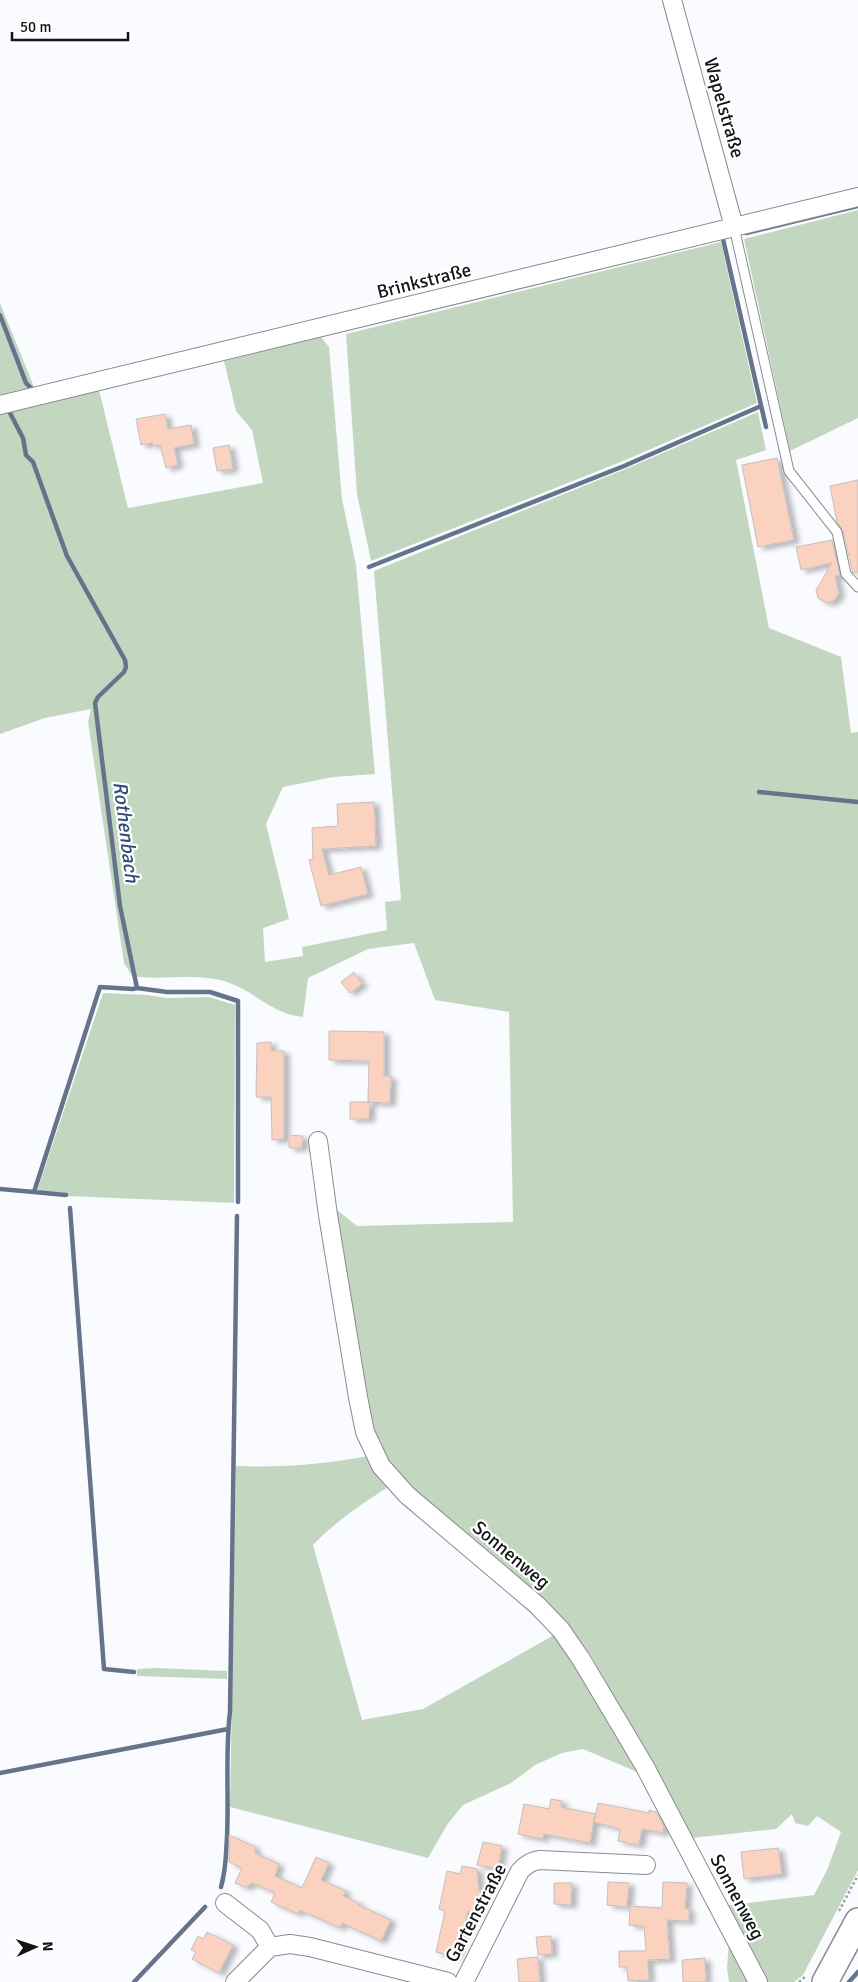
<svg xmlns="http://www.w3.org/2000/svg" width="858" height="1982" font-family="Signika,sans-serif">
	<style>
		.green { fill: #c3d7c0 }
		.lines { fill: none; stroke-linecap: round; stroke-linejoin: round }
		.stream { stroke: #66748b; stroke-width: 4.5 }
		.building { fill: #fbd1c0; stroke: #c6bfbc; filter: url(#shadow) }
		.lane-casing { stroke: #898b91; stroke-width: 11 }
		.street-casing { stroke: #898b91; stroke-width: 20 }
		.secondary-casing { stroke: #898b91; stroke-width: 28 }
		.path { stroke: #9fa0a3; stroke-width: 2.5; stroke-dasharray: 2.5 2.5; stroke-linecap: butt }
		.lane { stroke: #fff; stroke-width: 9 }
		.street { stroke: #fff; stroke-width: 18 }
		.secondary { stroke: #fff; stroke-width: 25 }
		.labels { text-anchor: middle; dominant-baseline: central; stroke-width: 4.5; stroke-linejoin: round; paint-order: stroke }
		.street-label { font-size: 19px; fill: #131416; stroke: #fff }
		.water-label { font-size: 20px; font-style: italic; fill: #304b78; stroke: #fff }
	</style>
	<defs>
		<filter id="shadow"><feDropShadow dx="5.5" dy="3" stdDeviation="2.5" flood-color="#0004"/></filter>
	</defs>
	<rect width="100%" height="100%" fill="#f9fbff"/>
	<path class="green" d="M858,210V418L790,451L744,239Z
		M721,242L757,403L623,461L371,561L357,494L346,334Z
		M0,303L34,387L0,395Z
		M321,337L329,347L342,499L356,565L375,774L333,777L283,787L266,824L289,919L263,928L265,962L303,956L302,947L387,930L385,902L401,900L374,571L628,468L758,412L766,450L736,460L769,628L841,657L851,733L858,732V1870L803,1975L794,1982H764L724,1906L814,1895L827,1870L841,1832L817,1816L808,1826L795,1823L792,1814L776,1829L692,1838L590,1654L567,1622L543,1597L385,1464L370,1429L332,1206L357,1226L513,1222L509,1012L435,1000L414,943L368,949L308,978L303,1017C297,1016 290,1015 285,1013C265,1005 248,989 227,982C194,972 164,981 132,976L124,963L88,722L91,709L45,718L0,734V414L99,390L128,508L263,483L252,430L236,411L224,361Z
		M103,993L147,995L167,998L209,997L235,1005L234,1203L67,1196V1193L37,1191Z
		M369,1456L390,1486C363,1503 336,1521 313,1545L362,1720L423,1709L556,1634L642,1774L583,1749L562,1753L535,1765L511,1783L463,1805L447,1825L428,1858L230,1807L236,1466C280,1468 326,1464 369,1456Z
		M157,1668L227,1671V1679L137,1676V1669Z
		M729,1940L751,1982H729L727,1969Z"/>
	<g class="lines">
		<path class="stream" d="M746,233L858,206
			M723,239L766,427
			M0,315L26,383L32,389
			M10,413L23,438L26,455L33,462L67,556L125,660L126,667L124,672L98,697L95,703L120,906L137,988L167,992H210L238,1001V1202
			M369,567L624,466L761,406
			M759,792L858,802
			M0,1189L34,1192
			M66,1195L34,1192L100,987L133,989L137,988
			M70,1208L104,1669L134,1672
			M0,1773L228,1729
			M221,1887C226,1870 226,1854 227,1837C229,1795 225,1753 230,1712L237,1216
			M134,1982L205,1907
			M849,1982L858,1972"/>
	</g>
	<path class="building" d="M165,414L168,429L191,425L194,444L174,448L178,465L166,468L160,445L153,446L152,443L141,445L136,419Z
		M229,445L233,469L217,471L213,448Z
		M777,458L794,540L758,547L742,465Z
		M858,480V572L853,573L843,531L837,522L830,486Z
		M832,540L840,575L835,576L839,593L835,600L827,603L818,598L816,590L832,563L801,570L796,547Z
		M374,802L376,846L322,849L329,875L361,867L368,894L321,906L309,860L313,859L312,828L338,826L337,804Z
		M354,972L362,984L350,993L341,982Z
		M329,1031L384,1032V1076H391L390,1103L368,1102L369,1061L329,1060Z
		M271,1042V1051H284V1139L272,1140L271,1097H256L257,1043Z
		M350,1102H370L369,1119H350Z
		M289,1135L303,1136L302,1148H289Z
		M551,1799L562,1801L561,1807L595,1814L590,1843L544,1834L543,1839L518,1834L524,1804L549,1809Z
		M598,1803L649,1813V1810L656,1812L664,1826L663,1833L642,1829L639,1845L618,1841L620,1829L594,1822Z
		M229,1835L255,1847V1853L279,1864L275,1876L302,1888L316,1857L329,1863L321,1880L346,1891L343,1896L359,1903L358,1905L391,1920L381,1941L342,1923L340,1928L300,1910L298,1914L271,1902L275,1893L253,1883L245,1887L235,1883L242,1868L229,1862Z
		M483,1842L502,1846L498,1869L477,1865Z
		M778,1848L782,1874L744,1879L741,1852Z
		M462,1866L477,1869L479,1891H481L476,1913L468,1911L456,1957L436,1952L445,1911L439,1909L447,1871L460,1874Z
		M608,1882L629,1883L627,1907L607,1905Z
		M663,1882L687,1883L685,1908L689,1909V1921L667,1920L670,1959L648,1960L649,1980L628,1981L627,1967H619V1951H646L644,1926L629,1925L630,1906L662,1908Z
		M554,1883H572L571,1905L554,1904Z
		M207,1932L233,1945L219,1973L192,1959L196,1952L191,1950L198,1936L203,1939Z
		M551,1936L552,1954L538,1955L536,1937Z
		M538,1957L540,1982H519L517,1959Z
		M705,1958L706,1982H683L682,1960Z"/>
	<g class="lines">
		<g class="lane-casing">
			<path id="lane" d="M734,227L789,471L837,532L846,574L858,587"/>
		</g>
		<g class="street-casing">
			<path id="street" d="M672,0L734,227
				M0,405L858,197
				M318,1141L328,1215L358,1397L365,1432L381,1466L407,1495L537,1605L561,1630L581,1659L644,1765L758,1982
				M225,1903L260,1930L270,1947
				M235,1982L270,1947L290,1944L310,1947L448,1982
				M464,1982L520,1871C526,1865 531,1861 540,1860L646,1865"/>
		</g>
		<g class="secondary-casing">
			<path id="secondary" d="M825,1982L858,1921"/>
		</g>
		<path class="path" d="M839,1911L858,1875
			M799,1982L806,1976"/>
		<use href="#lane" class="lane"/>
		<use href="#street" class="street"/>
		<use href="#secondary" class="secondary"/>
	</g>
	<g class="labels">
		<g class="street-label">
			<text transform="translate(724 108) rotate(74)">Wapelstraße</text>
			<text transform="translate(424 281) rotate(-14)">Brinkstraße</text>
			<text transform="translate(511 1555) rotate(40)">Sonnenweg</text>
			<text transform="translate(737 1897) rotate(62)">Sonnenweg</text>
			<text transform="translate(476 1913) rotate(-62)">Gartenstraße</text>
		</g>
		<g class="water-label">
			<text transform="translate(126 832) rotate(83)">Rothenbach</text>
		</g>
	</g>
	<g transform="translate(35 1947) rotate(87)" stroke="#ffffff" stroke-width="4" paint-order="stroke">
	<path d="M0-4L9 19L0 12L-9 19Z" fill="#131416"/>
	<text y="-8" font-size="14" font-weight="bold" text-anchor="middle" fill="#131416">N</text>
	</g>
	<path d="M12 32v8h116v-8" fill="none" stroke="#131416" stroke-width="2.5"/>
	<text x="20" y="32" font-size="15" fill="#131416" stroke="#ffffff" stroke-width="4" paint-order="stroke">50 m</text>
</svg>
